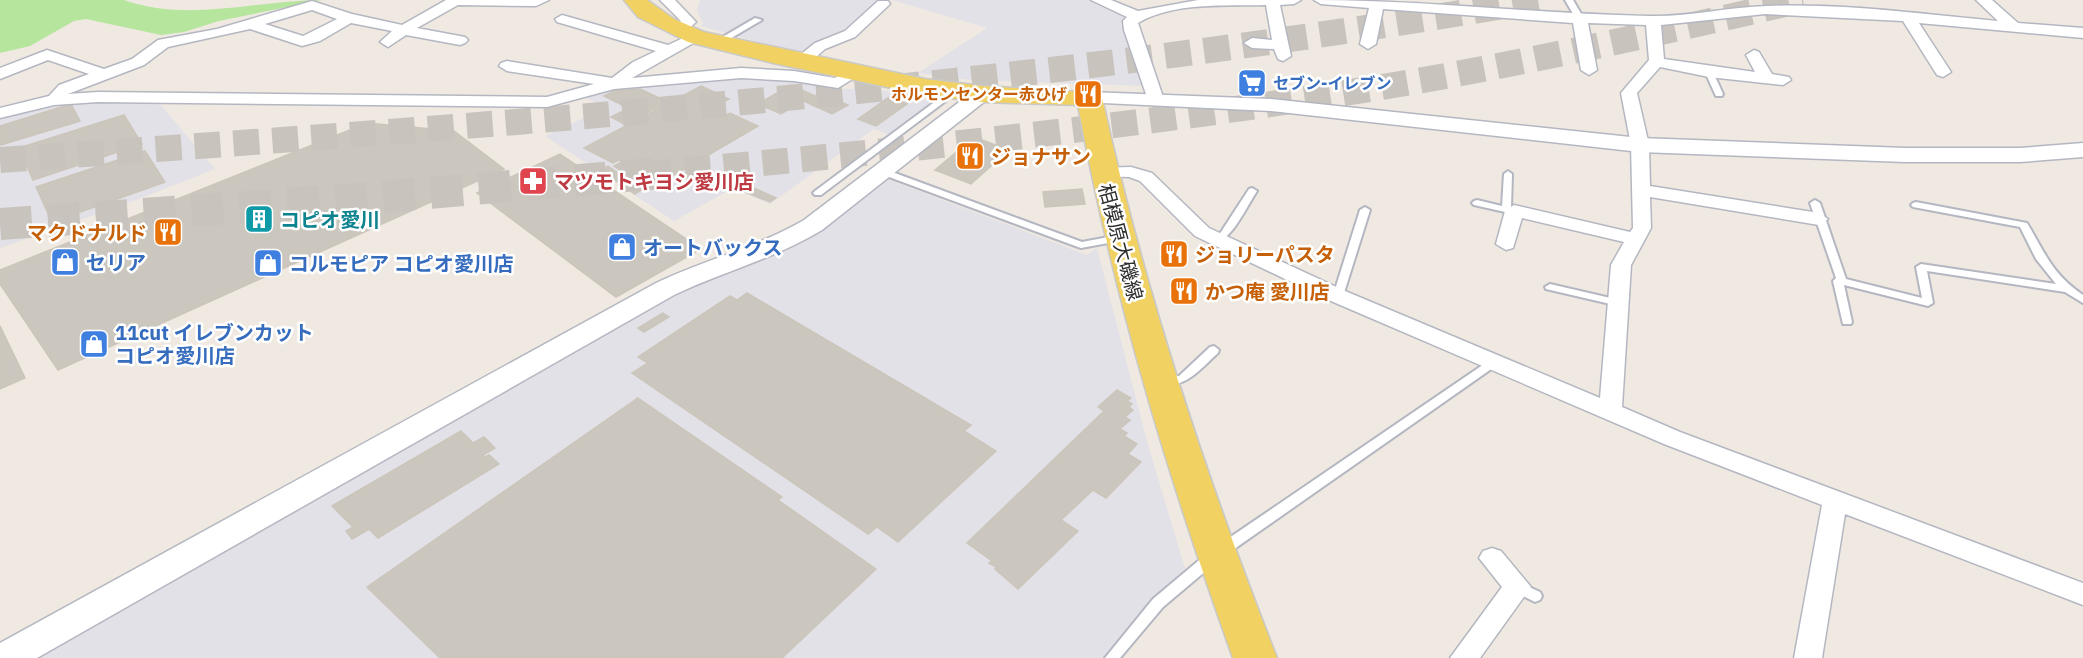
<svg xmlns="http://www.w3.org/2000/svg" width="2083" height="658" font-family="'IBM Plex Sans','Noto Sans JP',sans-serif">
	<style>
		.industrial { fill: #e3e1e8 }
		.green { fill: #b6e59e }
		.building { fill: #cbc7bf; stroke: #cbc5ba; stroke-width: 1.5 }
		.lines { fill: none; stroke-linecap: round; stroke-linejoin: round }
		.motorway-tunnel-far1 { stroke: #c8c4bd; stroke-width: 26; stroke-dasharray: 26 13; stroke-linecap: butt }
		.motorway-tunnel { stroke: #c8c4bd; stroke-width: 32; stroke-dasharray: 32 16; stroke-linecap: butt }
		.service-casing { stroke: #b4b7c1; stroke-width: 4 }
		.minor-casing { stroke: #b4b7c1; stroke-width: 3 }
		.tertiary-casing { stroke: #b4b7c1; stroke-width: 3 }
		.primary-casing { stroke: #c9c9c9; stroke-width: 3 }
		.service { fill: #fff; fill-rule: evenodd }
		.minor { fill: #fff; fill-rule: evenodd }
		.tertiary { fill: #fff; fill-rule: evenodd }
		.primary { fill: #f2d163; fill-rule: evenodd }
		.labels { text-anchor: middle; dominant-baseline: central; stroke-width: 5; stroke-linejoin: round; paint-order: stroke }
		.far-shop-label { font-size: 16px; font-weight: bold; fill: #366cbe; stroke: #fff; text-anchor: start }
		.far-food-label { font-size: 16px; font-weight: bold; fill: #c56008; stroke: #fff; text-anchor: end }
		.food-label { font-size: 20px; font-weight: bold; fill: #c56008; stroke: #fff; text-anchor: start }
		.health-label { font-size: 20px; font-weight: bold; fill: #be3a42; stroke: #fff; text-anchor: start }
		.culture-label { font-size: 20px; font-weight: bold; fill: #0d838f; stroke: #fff; text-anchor: start }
		.street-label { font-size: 20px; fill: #2e2e2e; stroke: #fff }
		.shop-label { font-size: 20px; font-weight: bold; fill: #366cbe; stroke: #fff; text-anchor: start }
	</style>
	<rect width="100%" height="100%" fill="#efe9e1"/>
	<path class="industrial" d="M700,0H880L846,32L801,54L701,26L703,23L697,11Z
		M892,0H1091L1128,17L1144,86L970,80L918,73L987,28Z
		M745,76L803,80L840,89H852L859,85L928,101L932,106L892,136L874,129L770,204L733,188L674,221L545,136L605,108L585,97L601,91Z
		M88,101L162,102L160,104L215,169L123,205L0,248V116L40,106Z
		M887,179L1087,255L1097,248L1147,441L1186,572L1106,658H28L655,304L710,276L799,243Z"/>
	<path class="green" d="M0,0H124C188,23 257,0 322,0L219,21L184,32L161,35L86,19L74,21L30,46L0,53Z"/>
	<path class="building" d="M791,85L813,95L781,114L758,104Z
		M701,86L729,99L708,111L722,118L730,113L758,126L650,189L614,166L622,162L619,160L613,163L584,148Z
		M640,89L668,102L642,115L604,96L614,91Z
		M818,94L829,99L816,107L804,101Z
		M889,97L907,104L876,126L858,119Z
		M832,98L848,105L832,114L817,107Z
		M71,104L80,121L1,145L0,126Z
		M627,109L642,117L626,125L611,117Z
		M124,115L142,144L33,180L19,148Z
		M367,123L454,131L504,169L58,370L0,284V270Z
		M974,137L1009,150L971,184L935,170Z
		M145,151L165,182L52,222L36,187Z
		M560,154L701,249L616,297L477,193Z
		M608,166L625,178L618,182L600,170Z
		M632,182L643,189L635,194L623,186Z
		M747,185L776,198L770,202L740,190Z
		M1082,189L1085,204L1045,207L1043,192Z
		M747,293L971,425L964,431L996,451L898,542L877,527L868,534L632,373L648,363L638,357L730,296L737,300Z
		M663,313L669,317L644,332L638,328Z
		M0,326L25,378L0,389Z
		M1117,390L1131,398L1127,401L1132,404L1129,407L1133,410L1125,417L1130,420L1120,429L1127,433L1124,436L1137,444L1128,454L1141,462L1106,498L1093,490L1061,520L1078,531L1018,589L995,569L996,567L989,563L992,561L967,543L1104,411L1098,407Z
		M638,398L782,497L778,500L876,569L782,658H440L367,587Z
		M461,431L473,443L484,437L495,448L483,455L485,457L489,455L499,464L378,538L369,529L352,539L346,531L353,527L332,506Z"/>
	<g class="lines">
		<path class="motorway-tunnel-far1" d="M0,160C514,124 1030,88 1538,0
			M646,174C896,151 1146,126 1394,85C1531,62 1667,31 1803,0"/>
		<path class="motorway-tunnel" d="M0,224L345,200L662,173"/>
		<g class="service-casing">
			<path id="service" d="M1565,0H1573L1583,17L1582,19H1576Z
				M755,18L762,20L721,44L714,42Z
				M1706,70H1712L1713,72L1723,94L1722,96H1716L1715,94L1705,72Z
				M952,89H955L959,91L821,195H815L813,193L815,191Z
				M884,169L1082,242L1119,235L1124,238L1119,241L1081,248L1078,247L881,174V170Z
				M1508,171L1512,174L1511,208L1517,209L1519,211L1517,213L1514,214L1474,205L1472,203L1474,201L1477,200L1502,206L1504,174Z
				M1252,188L1257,191C1248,204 1230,244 1214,242L1212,240L1221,232L1249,189Z
				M1815,200L1820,203L1846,279L1922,298L1916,267L1921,264L2056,284L2036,259L2020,227L1913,207L1911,205L1913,203L1916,202L2027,223C2046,254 2051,273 2083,295V303L2065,292L1927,271L1933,303L1928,306L1844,285L1852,322L1851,324H1843L1833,281L1836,278L1810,203Z
				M1365,207L1370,210L1343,296L1342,298H1334L1333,296L1360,210Z
				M1550,284L1619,300L1624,303L1619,306L1546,289L1545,287Z
				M1214,346L1219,350L1218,353C1202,367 1186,389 1162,384L1160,381L1162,378L1179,376L1210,347Z
				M1493,358L1497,359L1498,362L1497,365L1220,559L1163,607L1120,658H1105L1153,599L1210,551Z
				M1518,582L1540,592L1542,596L1540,600L1535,602L1513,591L1511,587L1513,583Z"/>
		</g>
		<g class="minor-casing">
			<path id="minor" d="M446,0H549L536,6L458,5L417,28L465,37L468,40L465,43L460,45L406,35L388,47L380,42L392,31L351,23L320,41L302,46L250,29L168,47L144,65L68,94L98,92L547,97L594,84L507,71L499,66L501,63L507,61L612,78L633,62L656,51L557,22L555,19L562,15L668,45L696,32L704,37L632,78L741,68L794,71L835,78L854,68L862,73L838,88L794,81L741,78L614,89L547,107L98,102L54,105L0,118V108L49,96L59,85L89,74L48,60L0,79V68L47,50L104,69L132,59L158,40L217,29L312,1L352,14L402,25ZM312,10L337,19L303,36L265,24Z
				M660,0H675L696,22L684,33H674L672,30L681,21Z
				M1091,0H1111L1138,11L1198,0H1301L1294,4L1280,5L1291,56L1283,61L1278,59L1274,49L1252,48L1244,43L1252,38L1272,40L1266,5C1226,6 1173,2 1138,23L1164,100L1156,105L1148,100L1124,30L1123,21L1127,17Z
				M1314,0C1426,0 1538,14 1649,16C1688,17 1728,7 1767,6C1844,3 1921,14 1998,21L1976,0H1992L2018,23L2083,28V38L1919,23L1951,72L1943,77L1937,75L1903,21L1765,14L1661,25L1664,59L1755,72L1746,55L1754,50L1759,52L1772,74L1789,77L1791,80L1783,85L1709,77L1660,67L1637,93L1649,145L1650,186L1819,213L1828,219L1819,225L1650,197L1651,228L1631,265L1622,407L1680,432L2083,583V605L1845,514L1822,658H1794L1822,505L1664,444L1331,301L1195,236L1140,181L1129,177L1096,176L1093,172L1096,168L1131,167L1152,173L1209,228L1345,291L1600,398L1611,265L1624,242L1522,218L1513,248L1506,250L1496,244L1505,211L1514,205L1630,232L1633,228L1631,145L1621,93L1649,60L1646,25L1588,23L1597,70L1589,75L1581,70L1573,23L1383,9L1376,44L1368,49L1360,44L1369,8L1321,4Z
				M878,1H888L890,4L855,37L825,49L807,65H795L793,62L795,59L815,43L845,31Z
				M1492,548L1501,551L1531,587L1480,658H1450L1502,587L1479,558L1483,551Z"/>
		</g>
		<g class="tertiary-casing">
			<path id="tertiary" d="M982,88L989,90L992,94L989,98L822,230C776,258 722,272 674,295L37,658H0V643L656,283C704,260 758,247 804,220L975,90Z
				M1089,92L1271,99L1640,138L1905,148H2020L2083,143V157L2020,162H1905L1640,152L1271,111L1082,102L1078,98L1082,94Z"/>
		</g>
		<g class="primary-casing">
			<path id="primary" d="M624,0H647L674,19L704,32L925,79L982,86L1098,93L1102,98C1144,290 1205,475 1277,658H1233C1168,477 1113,295 1078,105L982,102L925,95L773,63L688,42L638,17Z"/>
		</g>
		<use href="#service" class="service"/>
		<use href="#minor" class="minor"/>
		<use href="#tertiary" class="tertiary"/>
		<use href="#primary" class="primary"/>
	</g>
	<defs>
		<g id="supermarket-square" transform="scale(1.5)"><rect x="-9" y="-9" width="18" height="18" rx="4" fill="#3f7fe0" stroke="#fff"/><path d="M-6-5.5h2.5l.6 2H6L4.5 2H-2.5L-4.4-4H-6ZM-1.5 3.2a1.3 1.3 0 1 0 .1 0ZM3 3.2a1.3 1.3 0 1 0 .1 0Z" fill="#fff"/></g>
		<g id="restaurant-square" transform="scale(1.5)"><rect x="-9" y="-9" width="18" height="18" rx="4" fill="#e8710a" stroke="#fff"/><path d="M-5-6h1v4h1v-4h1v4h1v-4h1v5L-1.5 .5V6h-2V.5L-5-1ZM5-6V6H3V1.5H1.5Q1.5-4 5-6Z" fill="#fff"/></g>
		<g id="pharmacy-square" transform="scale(1.5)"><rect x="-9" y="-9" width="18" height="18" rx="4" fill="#e0444e" stroke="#fff"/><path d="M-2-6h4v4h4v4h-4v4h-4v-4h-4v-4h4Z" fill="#fff"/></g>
		<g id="building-square" transform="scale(1.5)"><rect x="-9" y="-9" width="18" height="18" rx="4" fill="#0f9aa8" stroke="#fff"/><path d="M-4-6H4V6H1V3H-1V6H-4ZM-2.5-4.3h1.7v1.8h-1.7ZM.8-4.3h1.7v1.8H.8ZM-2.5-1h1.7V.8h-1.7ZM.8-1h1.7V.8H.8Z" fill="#fff"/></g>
		<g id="shop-square" transform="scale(1.5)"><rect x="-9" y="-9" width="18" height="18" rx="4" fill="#3f7fe0" stroke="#fff"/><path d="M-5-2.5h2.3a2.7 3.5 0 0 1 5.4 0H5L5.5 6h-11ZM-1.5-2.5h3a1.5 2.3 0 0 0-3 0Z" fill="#fff"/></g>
	</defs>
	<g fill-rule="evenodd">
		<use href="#supermarket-square" x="1252" y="83"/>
		<use href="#restaurant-square" x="1088" y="94"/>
		<use href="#restaurant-square" x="970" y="156"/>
		<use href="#pharmacy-square" x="533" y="181"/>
		<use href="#building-square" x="259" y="219"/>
		<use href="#restaurant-square" x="168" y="232"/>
		<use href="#shop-square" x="622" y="247"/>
		<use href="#restaurant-square" x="1174" y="254"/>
		<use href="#shop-square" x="65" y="262"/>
		<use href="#shop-square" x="268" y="263"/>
		<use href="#restaurant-square" x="1184" y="291"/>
		<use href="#shop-square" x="94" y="344"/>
	</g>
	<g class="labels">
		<g class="far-shop-label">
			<text x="1273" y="83">セブン-イレブン</text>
		</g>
		<g class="far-food-label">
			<text x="1067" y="94">ホルモンセンター赤ひげ</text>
		</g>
		<g class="food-label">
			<text x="991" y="156">ジョナサン</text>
			<text x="147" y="232" text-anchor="end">マクドナルド</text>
			<text x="1195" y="254">ジョリーパスタ</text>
			<text x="1205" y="291">かつ庵 愛川店</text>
		</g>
		<g class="health-label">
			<text x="554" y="181">マツモトキヨシ愛川店</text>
		</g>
		<g class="culture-label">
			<text x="280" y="219">コピオ愛川</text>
		</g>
		<g class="street-label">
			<text transform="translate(1121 242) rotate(75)">相模原大磯線</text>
		</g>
		<g class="shop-label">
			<text x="643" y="247">オートバックス</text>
			<text x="86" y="262">セリア</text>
			<text x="289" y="263">コルモピア コピオ愛川店</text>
			<text x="115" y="332">11cut イレブンカット<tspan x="115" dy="23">コピオ愛川店</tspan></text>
		</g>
	</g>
</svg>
